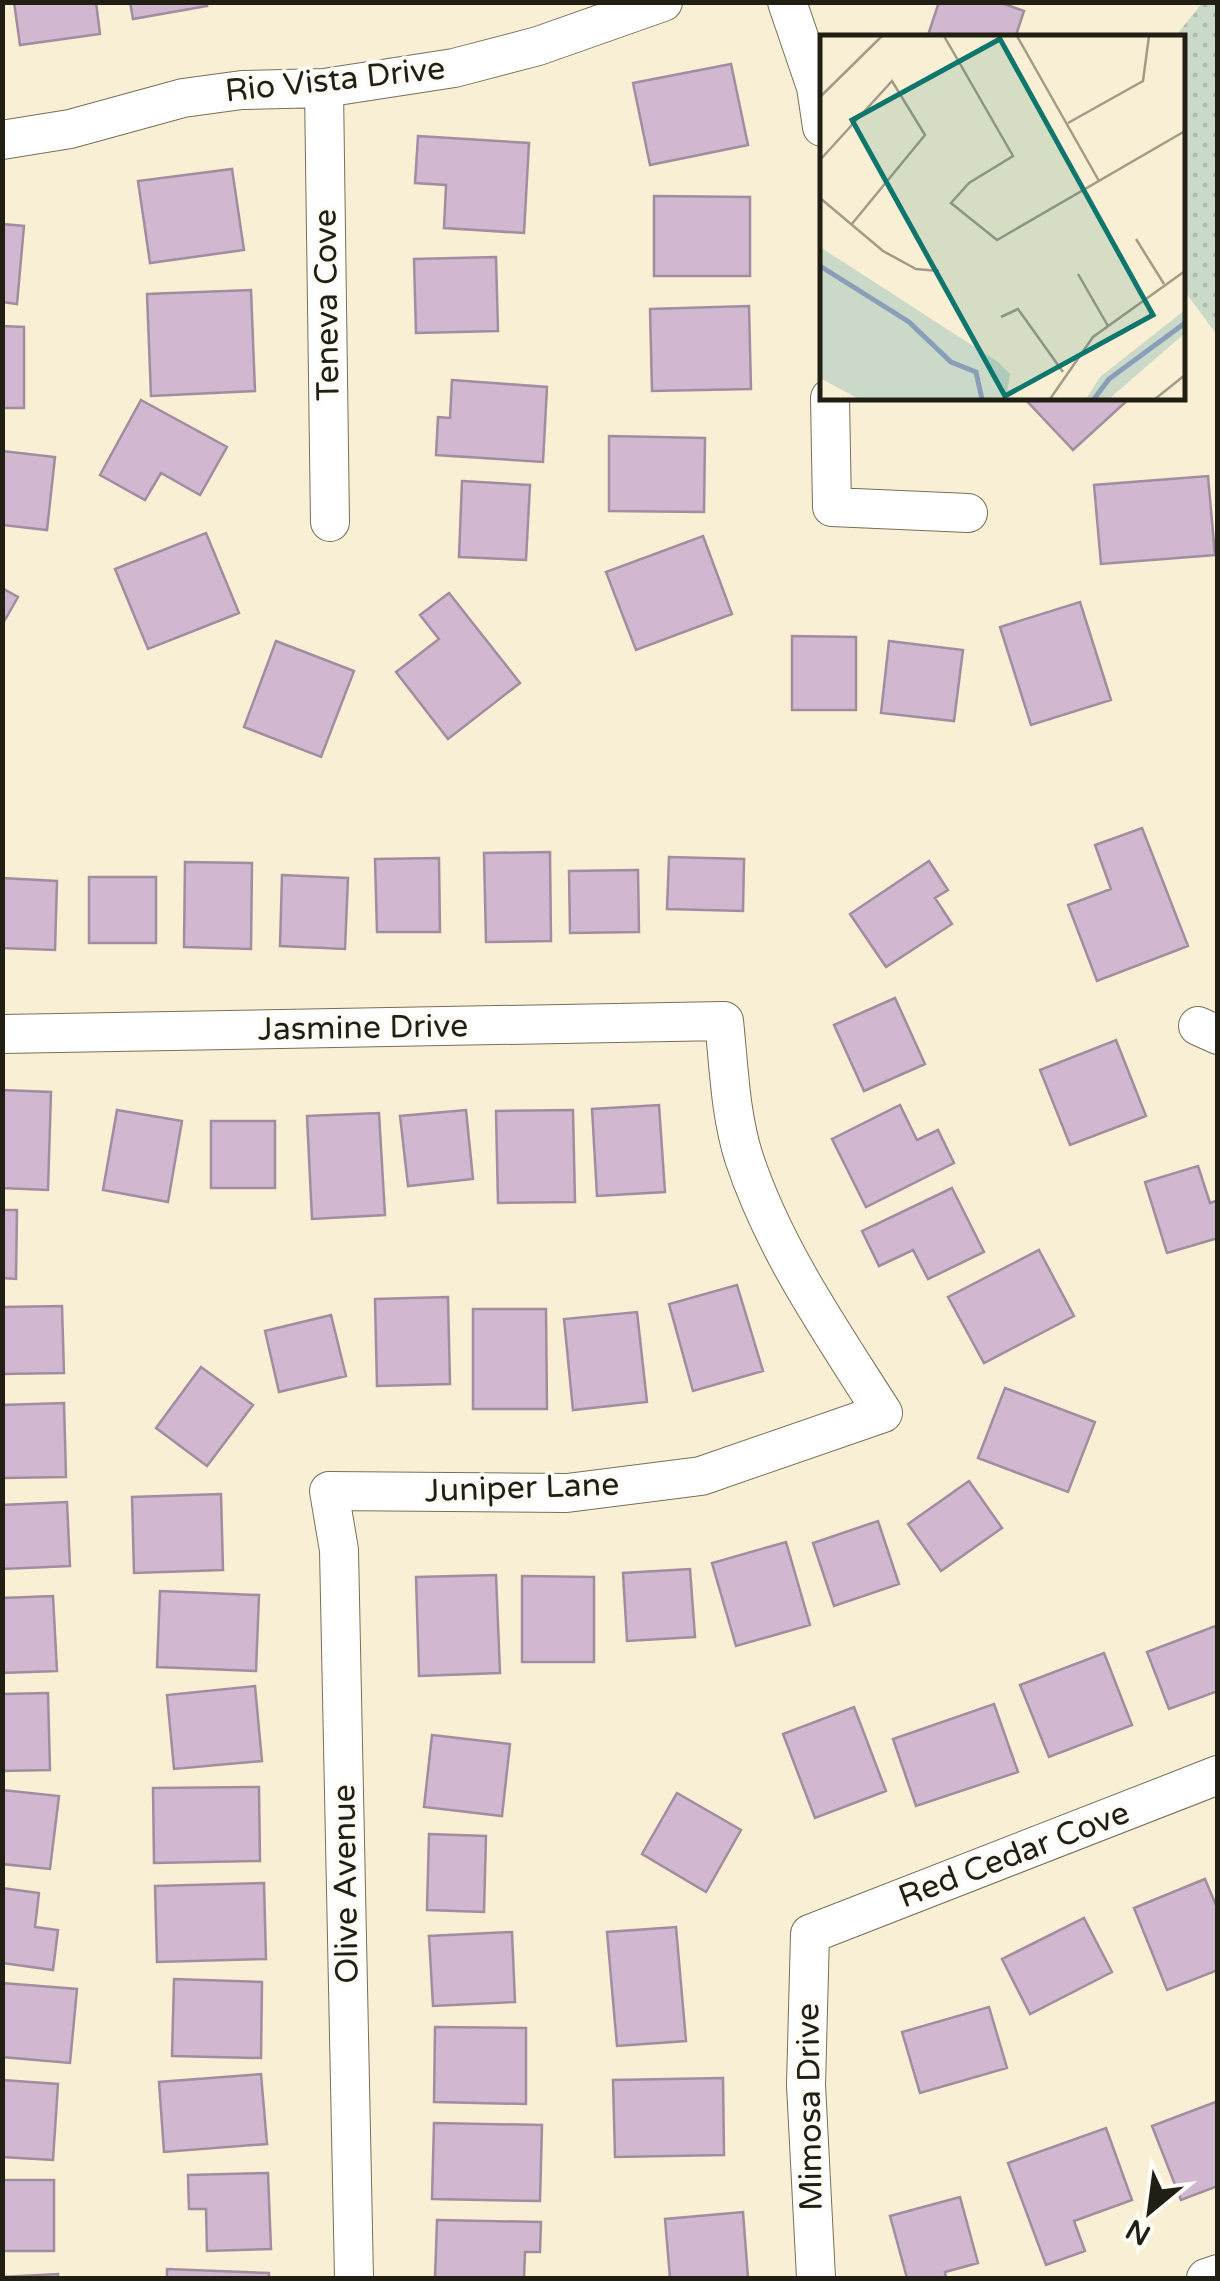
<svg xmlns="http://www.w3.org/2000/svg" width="1220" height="2281" font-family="'Varela Round',sans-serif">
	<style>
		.park { fill: url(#park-dots) }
		.building { fill: #d1b7cf; stroke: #a18d9f; stroke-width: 2.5 }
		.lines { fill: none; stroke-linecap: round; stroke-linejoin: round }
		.minor-casing { stroke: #786f58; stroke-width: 40 }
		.minor { stroke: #fff; stroke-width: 38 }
		.labels { text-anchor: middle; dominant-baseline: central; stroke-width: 8; stroke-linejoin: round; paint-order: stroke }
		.street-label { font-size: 32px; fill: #211e14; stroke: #fefcf7 }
		.inset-river { fill: none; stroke: #889fb7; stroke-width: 5 }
		.inset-road { fill: none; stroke: #a29b88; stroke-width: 2.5 }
		.view { fill: #0f766e; fill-opacity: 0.15; stroke: #0f766e; stroke-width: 5 }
		.inset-edge { fill: none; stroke: #211e14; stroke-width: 5 }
	</style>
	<defs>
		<pattern id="park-dots" width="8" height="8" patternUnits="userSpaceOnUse" patternTransform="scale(2.5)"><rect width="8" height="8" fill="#cbd9c8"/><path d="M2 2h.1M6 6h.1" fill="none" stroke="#aebaab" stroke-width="1.8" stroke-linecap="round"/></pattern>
	</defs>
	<rect width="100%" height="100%" fill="#f8efd5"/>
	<path class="park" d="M1202,3H1218L1217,335L1183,289L1182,38L1175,37Z"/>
	<path class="building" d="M14,2H96L100,34L20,45Z
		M130,2H206L207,6L133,19Z
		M939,2H999L1024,11L1015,38H927Z
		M731,64L748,145L650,165L633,83Z
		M418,136L529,143L524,233L444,228L446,185L415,183Z
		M232,169L244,250L150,263L138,181Z
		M654,196L750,197V276H654Z
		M2,224L24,226L17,304L2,302Z
		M496,257L498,331L416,333L414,259Z
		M251,290L255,391L151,396L147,294Z
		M749,306L751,389L652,391L650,309Z
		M2,326L24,327V408H2Z
		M452,380L547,387L543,462L436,455L438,417L450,418Z
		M1024,398H1130L1073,450Z
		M141,400L227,447L200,495L161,473L145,500L100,475Z
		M609,436L705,438L704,512L609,511Z
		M2,451L55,457L47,530L2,525Z
		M1208,476L1215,555L1101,564L1094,485Z
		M462,481L530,485L526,560L459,557Z
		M206,533L239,613L148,649L115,569Z
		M703,536L732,614L636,650L606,572Z
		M2,588L18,597L2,625Z
		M449,593L520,683L448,739L396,672L439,639L420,615Z
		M1080,602L1111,700L1031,725L1000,627Z
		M792,636L856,637V710H792Z
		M276,641L354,671L321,757L244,727Z
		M889,641L963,650L954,721L881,713Z
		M1142,828L1188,946L1097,981L1068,905L1111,889L1095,845Z
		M550,852L551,941L486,942L484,853Z
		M669,857L744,859L743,911L667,909Z
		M439,858L440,932H377L375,859Z
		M929,861L948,890L935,898L952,924L886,967L850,914Z
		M185,862L252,863L251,949L184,947Z
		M638,870L639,932L570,933L569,871Z
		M282,875L348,878L345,949L280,946Z
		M89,877H156V943H89Z
		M2,878L57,881L55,950L2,948Z
		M895,998L925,1064L864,1091L834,1025Z
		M1116,1040L1146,1116L1070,1145L1040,1070Z
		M2,1090L51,1092L48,1190L2,1188Z
		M659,1105L665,1192L597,1196L592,1109Z
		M900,1105L917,1140L938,1130L954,1163L866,1207L832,1139Z
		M117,1110L182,1121L168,1202L103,1190Z
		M466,1110L473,1179L408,1186L400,1116Z
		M573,1110L575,1202L498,1203L496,1111Z
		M379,1113L385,1215L312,1219L307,1116Z
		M211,1121H275V1188H211Z
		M1198,1166L1210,1203L1218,1200V1238L1167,1253L1145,1182Z
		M952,1188L984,1252L928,1279L913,1250L879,1266L862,1231Z
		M2,1210H17L16,1279L2,1278Z
		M1039,1250L1074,1316L984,1363L948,1297Z
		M737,1285L763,1371L693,1391L669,1304Z
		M448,1297L450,1384L377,1386L375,1299Z
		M62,1306L64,1373L2,1374V1307Z
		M473,1309H546L547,1409H473Z
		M637,1312L647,1402L573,1410L564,1319Z
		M331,1315L346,1376L279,1392L265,1331Z
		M201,1367L253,1405L207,1466L156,1428Z
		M1005,1388L1095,1422L1068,1492L978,1458Z
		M64,1403L66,1477L2,1478V1405Z
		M969,1481L1002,1528L941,1571L908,1524Z
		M221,1494L223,1570L134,1573L132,1497Z
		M67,1502L70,1566L2,1569V1505Z
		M878,1521L899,1584L834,1606L813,1543Z
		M786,1542L810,1625L736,1646L712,1563Z
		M690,1569L695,1637L627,1641L623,1573Z
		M496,1575L500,1673L419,1676L416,1577Z
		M522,1576L594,1577V1662H522Z
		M160,1591L259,1595L256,1671L157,1667Z
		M53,1596L57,1671L2,1673V1598Z
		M1218,1625V1691L1169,1709L1147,1652Z
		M1104,1653L1132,1725L1049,1757L1020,1685Z
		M255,1686L262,1761L174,1769L167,1695Z
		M48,1693L50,1770L2,1771V1694Z
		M994,1704L1018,1772L916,1806L893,1739Z
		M854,1707L886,1791L815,1818L783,1734Z
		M432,1735L510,1744L502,1816L424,1807Z
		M259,1787L260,1861L154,1863L153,1788Z
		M2,1790L59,1796L50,1869L2,1864Z
		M677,1793L741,1830L706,1892L642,1854Z
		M429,1834L486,1836L484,1912L427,1910Z
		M1205,1879L1218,1910V1970L1167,1990L1134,1908Z
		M264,1883L266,1959L157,1962L155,1886Z
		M2,1888L39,1893L35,1927L58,1930L53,1970L2,1963Z
		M1084,1918L1112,1972L1030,2014L1002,1959Z
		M676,1927L686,2041L617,2046L607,1932Z
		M512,1932L515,2002L433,2006L429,1936Z
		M174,1979L262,1982L261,2058L172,2056Z
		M2,1983L77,1989L70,2063L2,2057Z
		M989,2007L1007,2068L920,2093L902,2032Z
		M435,2027L526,2028V2104L434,2102Z
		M261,2074L267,2144L164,2152L159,2082Z
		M723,2078L724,2155L615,2157L613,2080Z
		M2,2080L58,2084L53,2160L2,2157Z
		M1218,2101V2186L1181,2200L1152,2126Z
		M434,2123L542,2125L540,2201L432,2199Z
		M1106,2128L1132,2200L1074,2221L1085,2251L1046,2265L1008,2163Z
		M268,2173L271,2249L207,2251L206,2209H189L188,2175Z
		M2,2180H54V2251H2Z
		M960,2197L978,2263L945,2272L946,2278H907L890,2216Z
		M743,2212L748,2278H670L665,2219Z
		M437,2220L541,2222L540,2252H525L524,2278H435Z
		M167,2269L269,2273V2278H167Z
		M58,2274V2278H2V2277Z"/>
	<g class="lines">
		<g class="minor-casing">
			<path id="minor" d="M787,2L816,87L822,127
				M324,88L330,522
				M2,140L70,129L183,98L242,90L324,88L454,68L538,46L663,2
				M830,398L832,507L968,513
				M1198,1026L1218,1035
				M2,1034L724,1021C729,1067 730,1114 744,1158C775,1251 831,1331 883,1413L701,1476L567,1493L329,1491L339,1550L354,2278
				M816,2278L806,2085L810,1934L1218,1775
				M1206,2278L1218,2274"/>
		</g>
		<use href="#minor" class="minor"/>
	</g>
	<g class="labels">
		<g class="street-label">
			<text transform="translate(335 80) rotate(-6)">Rio Vista Drive</text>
			<text transform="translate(327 305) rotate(-91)">Teneva Cove</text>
			<text transform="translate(363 1028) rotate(-1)">Jasmine Drive</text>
			<text transform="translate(522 1488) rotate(-2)">Juniper Lane</text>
			<text transform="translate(1014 1855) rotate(-21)">Red Cedar Cove</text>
			<text transform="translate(346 1884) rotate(-91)">Olive Avenue</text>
			<text transform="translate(810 2107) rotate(-91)">Mimosa Drive</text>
		</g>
	</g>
	<g transform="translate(820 35)">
		<rect width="365" height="365" fill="#f8efd5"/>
		<path d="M0,212L178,327L190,339L186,364H39L0,343ZM365,275V298L289,364H266L280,342Z" fill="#cbd9c8"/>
		<path class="inset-river" d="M0,231L89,287L131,327L156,337L162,364M274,364L289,344L365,288"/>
		<path class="inset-road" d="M124,1L193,121L149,148L131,168L177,205L365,96M197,1L279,146M0,62L62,1M248,88L323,46L329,1M0,125L72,46L105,100L31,190M0,163L63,216L96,234L119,236M316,204L344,249M258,239L288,291M181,282L198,274L243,337M230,364L273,302L365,236M335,364L365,340"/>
		<path class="view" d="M180,4L333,280L185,361L32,85Z"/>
		<rect width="365" height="365" class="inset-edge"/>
	</g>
	<rect width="1220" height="2281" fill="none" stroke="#211e14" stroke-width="10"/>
	<g transform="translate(1150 2211) rotate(209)" stroke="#fefcf7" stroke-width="8" paint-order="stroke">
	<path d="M0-8L18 38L0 25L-18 38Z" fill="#211e14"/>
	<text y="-15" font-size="28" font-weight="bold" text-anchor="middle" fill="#211e14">N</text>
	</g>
</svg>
